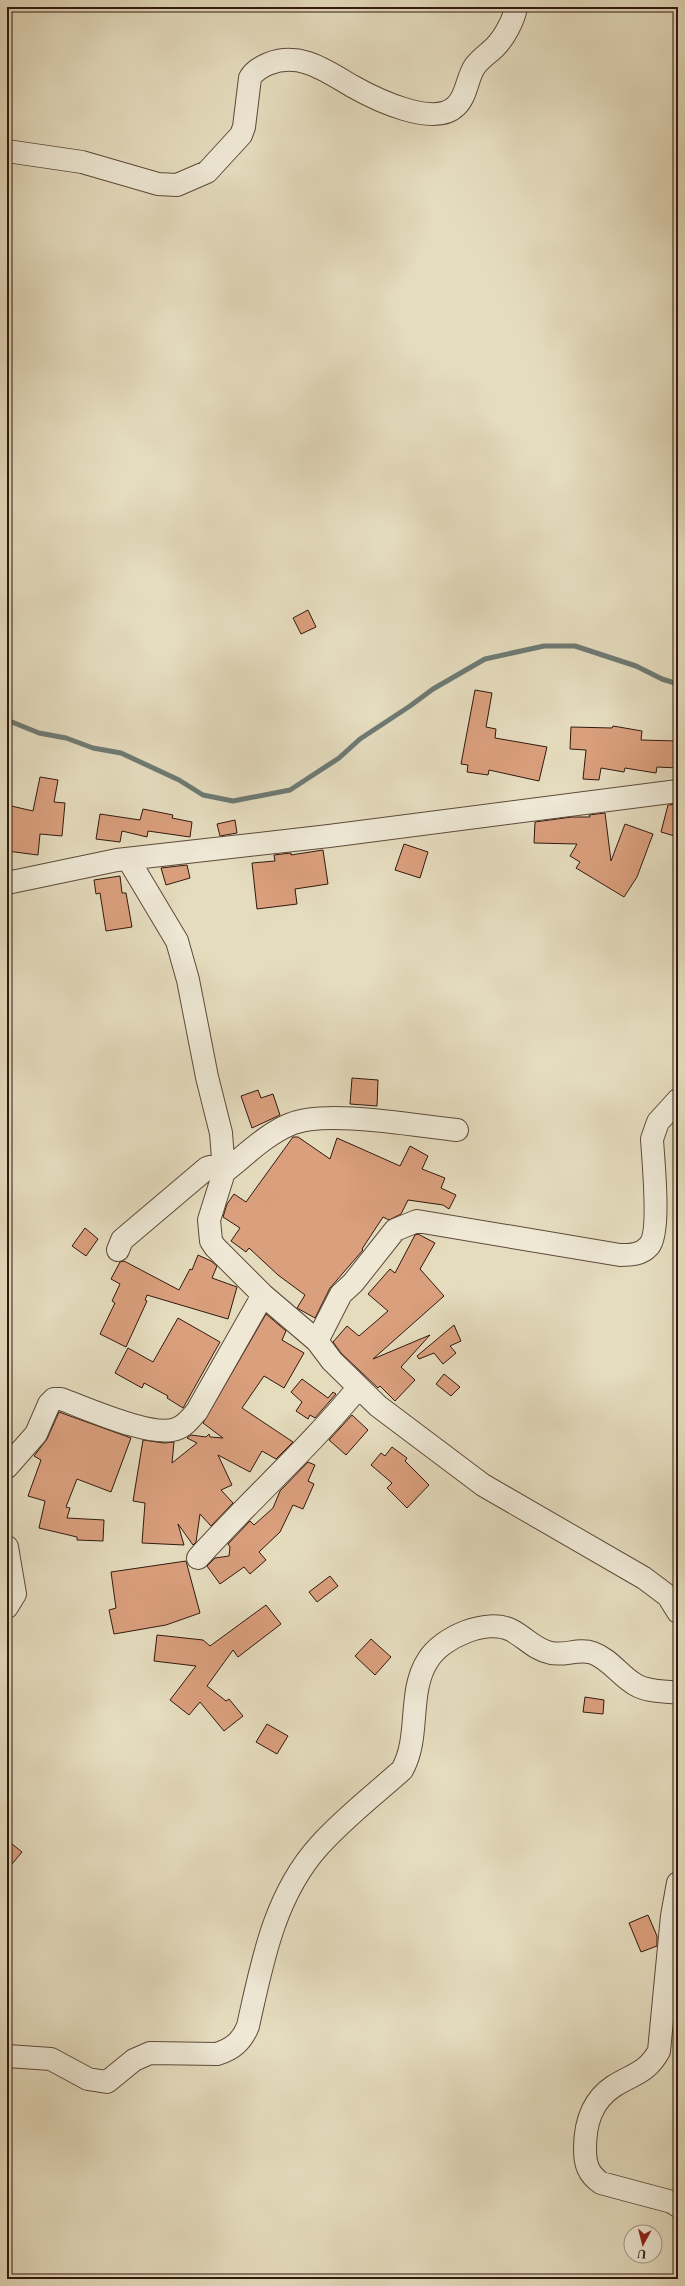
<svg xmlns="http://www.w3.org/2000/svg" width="685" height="2286" font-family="'Libre Caslon Text',serif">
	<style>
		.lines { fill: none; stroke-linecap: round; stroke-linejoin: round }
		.stream { stroke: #6e7a74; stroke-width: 5 }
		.building { fill: #da9f7d; stroke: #31190e }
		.minor-casing { stroke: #5e4a3a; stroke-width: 24 }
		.minor { stroke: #eee8d5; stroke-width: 22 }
	</style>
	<rect width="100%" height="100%" fill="#e5dcbe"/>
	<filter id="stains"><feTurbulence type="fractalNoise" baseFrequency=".005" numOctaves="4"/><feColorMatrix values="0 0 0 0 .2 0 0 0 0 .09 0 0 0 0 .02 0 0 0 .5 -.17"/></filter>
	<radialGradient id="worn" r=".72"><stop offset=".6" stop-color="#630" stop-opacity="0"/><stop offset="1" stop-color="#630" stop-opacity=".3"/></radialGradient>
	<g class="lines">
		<path class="stream" d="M7,720L39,733L66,738L93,748L121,753L179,780L203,795L233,801L290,790L339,758L360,739L410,706L433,689L485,659L544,646H575L636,666L662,679L678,684"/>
	</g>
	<path class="building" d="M308,610L316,627L301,634L293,618Z
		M475,690L492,693L486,727L496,729L495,738L547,747L539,781L489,770L488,775L467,772L468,765L461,764Z
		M613,726L642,731L641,740L678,741V768L657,767L656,773L625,768L624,772L601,768L599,780L583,779L586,750L570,749L571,727L612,728Z
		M40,777L58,780L54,802L65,803L62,836L40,834L38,855L7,851V805L33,811Z
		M678,804V837L661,832L668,805Z
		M143,809L173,815L172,818L192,822L190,837L148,831L147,837L122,831L120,842L96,839L100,814L140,820Z
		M605,813L611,861L625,824L653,834L637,877L624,897L576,868L580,862L570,856L577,844L534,843L535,822L572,817H590L589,815Z
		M235,820L237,833L220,836L217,824Z
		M404,844L428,852L420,878L395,870Z
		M323,850L328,884L295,889L297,904L257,909L252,863L275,861L274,855L291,853V855Z
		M187,865L190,878L166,885L161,868Z
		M120,876L122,893H126L132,927L106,931L100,893L96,894L94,880Z
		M352,1078L378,1080L377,1106L350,1104Z
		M258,1090L261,1098L273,1094L280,1115L252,1128L241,1096Z
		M293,1137H298L330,1159L337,1138L400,1166L410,1146L428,1156L422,1169L445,1178L441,1188L456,1195L449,1209L443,1205L408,1200L401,1214L389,1220L383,1217L362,1249L363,1250L330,1288L315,1318L297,1308L305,1295L278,1275L249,1248L246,1252L231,1241L240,1228L223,1217L227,1204L234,1194L246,1202Z
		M85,1228L98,1239L86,1256L72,1246Z
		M418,1234L435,1243L420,1269L444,1296L373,1359L430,1335L401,1367L415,1380L395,1401L380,1386L378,1388L341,1353L333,1342L347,1326L359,1336L388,1311L368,1294L390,1269L395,1273L415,1235Z
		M198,1255L211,1261L217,1266L212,1278L237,1287L228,1319L147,1295L145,1300L147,1301L126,1347L100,1334L115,1303L112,1301L120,1284L111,1279L120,1262L124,1261L179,1290L190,1269L192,1270Z
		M266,1314L286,1331L282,1340L304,1353L284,1388L264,1376L242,1408L293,1442L276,1459L262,1451L250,1472L218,1455L232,1485L221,1490L233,1503L211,1526L200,1514L196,1542L193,1545L178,1524L184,1545L142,1543L145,1503L133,1501L143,1440L164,1443L174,1442L172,1463L197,1443L187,1438L191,1435L206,1437L209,1434L210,1437L223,1438L203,1423Z
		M178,1318L220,1342L183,1408L167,1398L168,1396L144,1383L142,1388L115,1373L128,1348L153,1362Z
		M454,1325L461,1341L450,1346L456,1353L443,1364L434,1353L419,1359L417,1356Z
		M444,1374L460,1387L451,1396L436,1384Z
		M302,1379L328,1398L333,1392L336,1394L315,1418L310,1415L308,1419L296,1411L302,1402L291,1392Z
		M59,1412L131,1438L111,1492L77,1479L66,1507L70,1508L67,1518L104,1520L103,1541L77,1540V1537L39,1528L45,1501L28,1496L41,1460L34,1456L47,1439Z
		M352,1415L368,1430L346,1455L329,1440Z
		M392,1447L407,1458L405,1461L429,1485L407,1508L387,1488L392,1483L371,1465L381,1453L385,1456Z
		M308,1462L315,1465L308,1481L314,1484L303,1509L293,1505L280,1532L259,1552L266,1560L250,1574L244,1567L220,1584L207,1566L215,1558L229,1556L230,1547L228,1544L250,1521L254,1525L273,1508L280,1491Z
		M186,1561L200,1613L166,1625L114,1634L109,1610L116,1608L111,1572Z
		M330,1576L338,1586L317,1602L309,1592Z
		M266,1605L281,1624L238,1657L233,1650L207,1686L226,1701L229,1699L243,1716L224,1731L200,1702L189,1715L170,1700L196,1666L154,1661L157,1635L203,1640L210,1646Z
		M371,1639L391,1657L375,1675L355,1656Z
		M585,1697L604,1700L603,1714L583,1712Z
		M267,1724L288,1736L277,1754L256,1742Z
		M7,1840L22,1852L7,1870Z
		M648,1915L657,1936V1946L641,1952L629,1923Z"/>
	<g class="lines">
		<g class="minor-casing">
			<path id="minor" d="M7,151L82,162L158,184L177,185L207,172L241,135L244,127L250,78C254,71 261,67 268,64C300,51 326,71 352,86C375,99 434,128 456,106C467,96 467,77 475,66C481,58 489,53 495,47C504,38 514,20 516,7
				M128,859L177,941L188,980L207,1077L221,1133L224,1172L209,1220L211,1241L215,1247L263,1295L317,1341L332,1361L378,1406L483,1485L644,1578L668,1596L678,1612
				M7,883L117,860L329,836L678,791
				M224,1172C245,1156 266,1134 291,1124C326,1109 417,1126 457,1130
				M118,1250L122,1240L207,1168L223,1163
				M317,1341L341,1294L353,1283L395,1230L417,1221L620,1255C630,1255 641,1255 649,1246C661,1233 653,1159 652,1139L658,1122L678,1100
				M7,1467L36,1434L49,1404L54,1399H61C86,1408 152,1438 176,1429C185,1426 191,1418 197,1411L263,1295
				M7,1547L15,1594L7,1607
				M198,1558C250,1500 309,1448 358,1388
				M678,1883L672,1916L659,2051C647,2073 633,2074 614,2086C591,2101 585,2124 585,2149C585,2164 588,2174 601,2183L672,2202L678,2206
				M7,2056L51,2059L88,2079L107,2082L134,2060L150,2053L217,2054C233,2049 242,2041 248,2026C262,1963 274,1896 319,1846C344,1818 374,1795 402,1770C421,1737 407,1692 428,1660C442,1637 487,1618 511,1630C525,1637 535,1650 551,1653C565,1656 579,1648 593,1653C610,1659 621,1677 636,1685C648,1692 665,1691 678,1693"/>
		</g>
		<use href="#minor" class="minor"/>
	</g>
	<rect width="685" height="2286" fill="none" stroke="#e5dcbe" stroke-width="24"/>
	<rect x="8" y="8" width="669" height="2270" fill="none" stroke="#31190e" stroke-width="2"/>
	<rect x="12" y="12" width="661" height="2262" fill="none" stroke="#31190e"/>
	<g transform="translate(643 2244) rotate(187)"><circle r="19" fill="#eee8d5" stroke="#a29585"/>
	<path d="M0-3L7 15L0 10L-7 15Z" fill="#8f2418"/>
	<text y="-6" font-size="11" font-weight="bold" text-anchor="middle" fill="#31190e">U</text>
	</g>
	<rect width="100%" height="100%" filter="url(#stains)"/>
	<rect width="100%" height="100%" fill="url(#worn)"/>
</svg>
